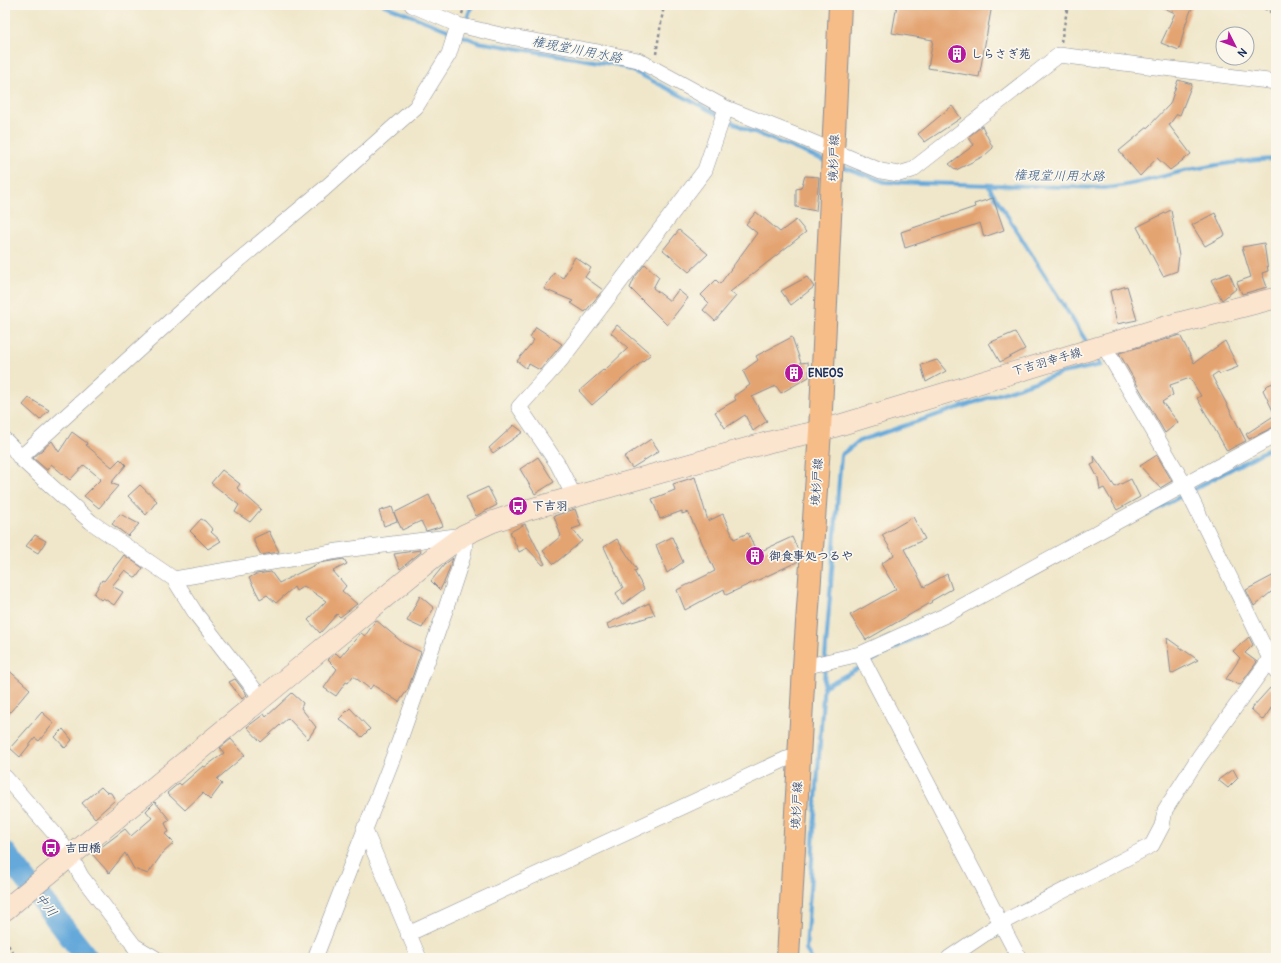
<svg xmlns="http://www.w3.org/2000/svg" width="1281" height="963" font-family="Pangolin,'Klee One',sans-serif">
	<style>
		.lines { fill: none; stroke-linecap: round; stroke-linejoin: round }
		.stream { stroke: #65a9da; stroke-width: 4 }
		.river { stroke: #65a9da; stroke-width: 23 }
		.building { fill: #e4a472 }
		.street-casing { stroke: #868b94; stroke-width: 16 }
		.secondary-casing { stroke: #868b94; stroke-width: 22 }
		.primary-casing { stroke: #868b94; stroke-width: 24 }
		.path { stroke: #868b94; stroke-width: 2.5; stroke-dasharray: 3 3; stroke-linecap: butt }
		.street { stroke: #fff; stroke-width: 15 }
		.secondary { stroke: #fce5cf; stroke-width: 21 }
		.primary { stroke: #f7bd88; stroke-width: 22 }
		.labels { text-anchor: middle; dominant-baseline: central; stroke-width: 3.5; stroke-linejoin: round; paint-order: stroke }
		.poi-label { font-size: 12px; font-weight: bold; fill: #1b2f5e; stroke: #fbf7ec; text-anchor: start }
		.street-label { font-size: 12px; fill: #1b2f5e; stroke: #fbf7ec }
		.water-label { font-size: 13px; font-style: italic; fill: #355a89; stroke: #fbf7ec }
	</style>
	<rect width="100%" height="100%" fill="#fbf7ec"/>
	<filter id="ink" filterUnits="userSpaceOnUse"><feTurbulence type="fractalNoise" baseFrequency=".025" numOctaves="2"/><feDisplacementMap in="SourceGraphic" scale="8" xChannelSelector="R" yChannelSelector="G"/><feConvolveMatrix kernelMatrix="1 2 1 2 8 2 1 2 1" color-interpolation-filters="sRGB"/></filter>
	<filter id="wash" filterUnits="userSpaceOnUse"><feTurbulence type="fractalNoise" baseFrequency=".012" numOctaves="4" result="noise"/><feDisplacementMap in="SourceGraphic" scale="16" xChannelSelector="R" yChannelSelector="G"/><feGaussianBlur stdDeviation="0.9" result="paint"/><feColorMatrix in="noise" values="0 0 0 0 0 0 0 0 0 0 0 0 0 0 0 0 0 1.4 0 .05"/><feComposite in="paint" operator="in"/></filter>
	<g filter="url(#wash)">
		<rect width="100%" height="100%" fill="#f0e7ca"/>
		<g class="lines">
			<path class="stream" d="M384,5L478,42L618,65L641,75L719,115
				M465,24L472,5
				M725,118L751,132H756V133L825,161
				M841,166L885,182L1106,188C1136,185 1164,175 1194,169C1221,164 1248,160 1276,159
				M988,185L1088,344
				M1148,514L1276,445
				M825,659L841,455L859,441L1062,373L1101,365L1094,355
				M869,662L923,633
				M823,687L863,666
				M811,958L806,950L825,666"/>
			<path class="river" d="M5,853L87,958"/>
		</g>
		<g id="blocks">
			<path class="building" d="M897,5H992L979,77L928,68L933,40L892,33Z
				M1158,5H1193L1186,23L1179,50L1161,43L1175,13Z
				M1178,80L1192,84L1180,115L1177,114L1169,125L1191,154L1170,170L1157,158L1140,176L1119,151L1149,126L1170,104Z
				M952,106L961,118L925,142L918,134Z
				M982,126L993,148L984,156L956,170L949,164L974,145L968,137Z
				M805,176L819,177L816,211L796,207V189L801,188Z
				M993,198L1004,230L984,237L980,223L905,248L901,232L975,207L974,204Z
				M1171,210L1179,256L1177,271L1163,276L1137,227Z
				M756,212L780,232L796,220L806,232L730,292L736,296L715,321L703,310L709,303L701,295L716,280L720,284L757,233L746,224Z
				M1215,213L1225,235L1205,246L1192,225Z
				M679,230L708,254L689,272L663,250Z
				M1264,243L1268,271L1262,273L1267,287L1242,294L1237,282L1251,277L1242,247Z
				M575,257L591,268L585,277L603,290L585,312L571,303L573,301L544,289L554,273L563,278Z
				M645,264L659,277L653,288L670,301L678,290L688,298L667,325L630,288L635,277Z
				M1229,273L1236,289L1222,300L1211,280Z
				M807,277L814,287L791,305L781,291Z
				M1127,286L1137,320L1117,324L1110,291Z
				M617,325L651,354L592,405L579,391L603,370L604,371L628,348L611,333Z
				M536,327L562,344L540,370L529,364L526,368L517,361L534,340L530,337Z
				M1015,332L1025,349L1000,362L989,343Z
				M1180,335L1194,363L1225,341L1238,367L1220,374L1218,372L1212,376L1246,441L1232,448L1227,451L1197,398L1201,396L1190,378L1170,385L1173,395L1162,402L1178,422L1165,433L1119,353Z
				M792,337L801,363L808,362L809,377L781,393L776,386L752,397L767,421L753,431L745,415L725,428L715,412L736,400L734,396L750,385L743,371L758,360L756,356Z
				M937,360L946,371L926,382L921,365Z
				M1276,382V426L1249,439L1246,434L1275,415L1263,390L1268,385Z
				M29,398L49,410L40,420L23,405Z
				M514,425L523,432L493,453L489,448Z
				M72,432L87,443L86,445L112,467L120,459L126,465L111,483L118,486L99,508L84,496L101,479L84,465L70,480L51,464L47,470L33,458L52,441L59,452Z
				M651,439L659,451L632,468L624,457Z
				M1157,455L1172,481L1160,488L1140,466Z
				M1094,456L1115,487L1131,479L1140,497L1117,510L1104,488L1100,490L1098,478L1091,465L1095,463Z
				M538,457L554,482L535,494L520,469Z
				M222,470L240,484L237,488L261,509L250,522L235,512L239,505L211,483Z
				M695,477L708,521L723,514L734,539L748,533L757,553L792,537L799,552V561L726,595L724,589L685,610L677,590L715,571L688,512L682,514V511L660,519L652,499L675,490L673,484Z
				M140,485L157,501L146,515L128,496Z
				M488,487L497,505L476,516L466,497Z
				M429,495L443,526L426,531L421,521L402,530L394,513Z
				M392,507L397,521L384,526L379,511Z
				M575,509L581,526L572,529L582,541L554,564L543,551L561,536L554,516Z
				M120,514L139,524L128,536L112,524Z
				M913,517L925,539L904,549L924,587L947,574L952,589L931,601L932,602L866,640L850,615L896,589L881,564L894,555L882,535Z
				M201,519L205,521L213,530L211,532L221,541L208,549L190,531Z
				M525,524L545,564L543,565L527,548L519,552L510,532Z
				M269,531L279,552L261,555L254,542V538Z
				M35,535L46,541L38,553L26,546Z
				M672,537L683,562L667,573L656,545Z
				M617,539L637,570L634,571L644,589L622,605L616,593L623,588L604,547Z
				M420,550L421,552L400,569L394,554Z
				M124,555L143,568L136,578L125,570L112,586L123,592L114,605L103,598L101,600L94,594L102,580L104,581Z
				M453,558L446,578L440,590L431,581L444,565Z
				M344,559L347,564L333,571L346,586L342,591L357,604L340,617L337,614L320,633L308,620L326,601L304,586L296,591L294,587L276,603L267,595L260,599L249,578L256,574L271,572L279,583L319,563Z
				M1276,574V588L1254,606L1246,590Z
				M420,596L434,608L422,628L407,621Z
				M649,603L655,615L609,629L607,624Z
				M376,620L403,643L421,652L408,689L399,702L373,685L370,689L353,676L348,683L346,682L336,696L324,688L337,669L328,660L336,653L340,657L361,633L365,636Z
				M1249,637L1253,645L1245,653L1257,662L1240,685L1226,679L1240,658L1233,651Z
				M1167,638L1198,660L1171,674Z
				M5,667L30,689L5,718Z
				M235,679L247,695L242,699L229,682Z
				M1270,688L1276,693V701L1263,720L1251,709Z
				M292,693L303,703L301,708L316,727L308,739L288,718L261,742L247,727L264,714L266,717Z
				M350,708L370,729L362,737L339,719Z
				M42,712L54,723L39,741L35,738L20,757L10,748Z
				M63,729L72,740L65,748L55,737Z
				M231,739L245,755L217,779L222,784L210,800L203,793L185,810L167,793L179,783L181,785L203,766L205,767L224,753L220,748Z
				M1233,769L1238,778L1228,788L1218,780Z
				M101,787L106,792L111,793L115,800L95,818L82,803Z
				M155,802L170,820L165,823L169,832L165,834L174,843L162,854L148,874L134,869L125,853L109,873L92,854L125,829L131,836L152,818L146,811Z"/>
		</g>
	</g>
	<g filter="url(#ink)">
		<use href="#blocks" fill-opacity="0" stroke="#868b94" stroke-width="1"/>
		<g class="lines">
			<g class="street-casing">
				<path id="street" d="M412,5L458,25L505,36L609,54L638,60L726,108L800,137L881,171L899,174L912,170L1059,55L1276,82
					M1104,346L1184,484L1276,671
					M5,440L13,448L20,458L91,522L174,579L196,614L261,698
					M20,458L214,281L324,189L416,107L449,54L458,25
					M575,498L557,463L519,407L561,360L705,170L726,108
					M174,579L344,550L464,535L465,545L463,556L445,611L399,742L315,958
					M860,654L1019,958
					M804,667L860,654L946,615L1276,435
					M5,777L54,833L70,855L81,876L133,944L140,958
					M364,828L419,958
					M408,934L786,759L799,756
					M133,945L155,958
					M949,958L1001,923L1152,845L1162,826L1165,810L1199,757L1270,659"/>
			</g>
			<g class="secondary-casing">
				<path id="secondary" d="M5,910L435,556L464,535L492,522L527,510L773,441L820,431L1175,324L1276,298"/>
			</g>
			<g class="primary-casing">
				<path id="primary" d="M788,958L804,667L820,431L840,5"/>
			</g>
			<path class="path" d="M1259,5L1276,15
				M462,14L465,5
				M1061,42L1068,5
				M656,54L664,5
				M5,940L16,958"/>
			<use href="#street" class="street"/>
			<use href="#secondary" class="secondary"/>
			<use href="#primary" class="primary"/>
		</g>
	</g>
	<defs>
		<g id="building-disc" transform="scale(1)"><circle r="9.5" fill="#b5179e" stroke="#fbf7ec"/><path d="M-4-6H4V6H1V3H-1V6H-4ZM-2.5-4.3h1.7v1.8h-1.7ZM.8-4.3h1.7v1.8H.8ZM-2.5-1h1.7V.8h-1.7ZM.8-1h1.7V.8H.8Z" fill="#fff"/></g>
		<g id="bus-disc" transform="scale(1)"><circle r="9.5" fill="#b5179e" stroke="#fbf7ec"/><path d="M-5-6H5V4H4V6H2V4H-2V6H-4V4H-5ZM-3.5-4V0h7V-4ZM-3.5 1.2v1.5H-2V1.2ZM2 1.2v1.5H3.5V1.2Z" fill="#fff"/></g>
	</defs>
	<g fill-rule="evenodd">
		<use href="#building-disc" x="957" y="54"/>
		<use href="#building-disc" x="794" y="373"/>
		<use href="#bus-disc" x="518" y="506"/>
		<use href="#building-disc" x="755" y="556"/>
		<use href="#bus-disc" x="51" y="848"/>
	</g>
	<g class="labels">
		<g class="poi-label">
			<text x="971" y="54">しらさぎ苑</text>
			<text x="808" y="373">ENEOS</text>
			<text x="532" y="506">下吉羽</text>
			<text x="769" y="556">御食事処つるや</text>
			<text x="65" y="848">吉田橋</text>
		</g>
		<g class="street-label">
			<text transform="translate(834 158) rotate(-88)">境杉戸線</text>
			<text transform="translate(1047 362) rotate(-16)">下吉羽幸手線</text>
			<text transform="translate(817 482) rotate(-86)">境杉戸線</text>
			<text transform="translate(797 805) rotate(-87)">境杉戸線</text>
		</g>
		<g class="water-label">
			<text transform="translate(577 50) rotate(11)">権現堂川用水路</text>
			<text transform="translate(1059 176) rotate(1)">権現堂川用水路</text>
			<text transform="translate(46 905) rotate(52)">中川</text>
		</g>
	</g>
	<rect width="1281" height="963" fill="none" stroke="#fbf7ec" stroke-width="20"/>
	<g transform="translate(1235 46) rotate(132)"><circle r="19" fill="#fbf7ec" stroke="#a1a7b3"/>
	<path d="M0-3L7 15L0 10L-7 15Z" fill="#b5179e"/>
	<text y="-6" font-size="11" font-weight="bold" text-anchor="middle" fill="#1b2f5e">N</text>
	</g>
</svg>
